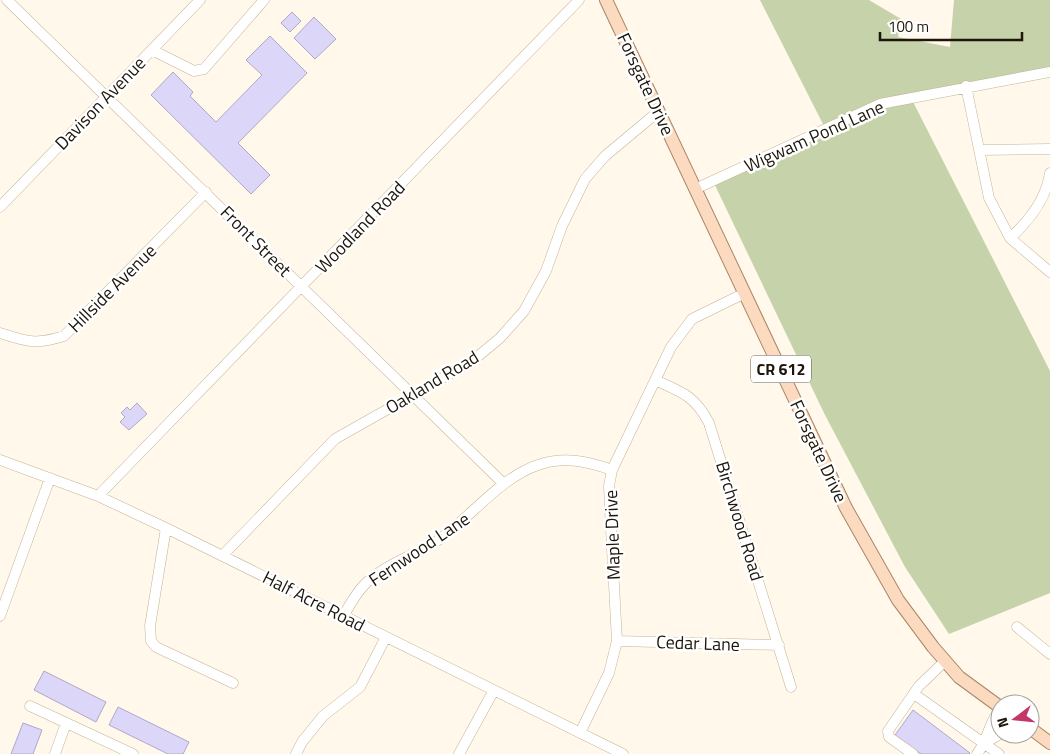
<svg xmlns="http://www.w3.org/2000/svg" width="1050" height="754" font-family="'Titillium Web',sans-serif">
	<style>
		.green { fill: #c5d2aa }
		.building { fill: #dcd7f8; stroke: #aea8c8 }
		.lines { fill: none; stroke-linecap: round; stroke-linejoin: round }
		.minor-casing { stroke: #c3b495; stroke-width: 11 }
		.major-casing { stroke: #ab8664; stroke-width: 14 }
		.minor { stroke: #fff; stroke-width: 10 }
		.major { stroke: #fbdabf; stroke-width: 12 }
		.labels { text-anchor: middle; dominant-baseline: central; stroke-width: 5; stroke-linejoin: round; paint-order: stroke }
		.shield { fill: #fff; stroke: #605c54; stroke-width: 1 }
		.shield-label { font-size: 16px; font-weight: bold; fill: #1c160b }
		.street-label { font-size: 18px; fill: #1c160b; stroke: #fff }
	</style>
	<rect width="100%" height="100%" fill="#fff8eb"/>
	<path class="green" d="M760,0H869L901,19L898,37L950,47L954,0H1050V74L909,94L1050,371V593L949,634L905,567L825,415L712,179L824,126Z"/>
	<path class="building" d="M292,12L301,21L290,32L281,23Z
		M314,17L336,39L315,59L294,38Z
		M270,36L307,73L238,143L270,175L251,194L151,95L173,72L193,92L190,96L216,122L262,75L246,60Z
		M137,403L147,414L129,430L120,422L125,417L121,413L127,407L130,410Z
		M44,671L106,702L96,722L34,690Z
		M118,707L189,742L183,754H168L109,725Z
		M913,710L970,753L969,754H921L895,735Z
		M23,723L42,730L33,754H11Z"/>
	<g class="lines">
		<g class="minor-casing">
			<path id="minor" d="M7,0L504,484
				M152,50L194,71L204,69L264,0
				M966,86L989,198L1010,238L1050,272
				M979,150L1050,149
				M695,189L880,104L1050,72
				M0,207L200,0
				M1010,238C1029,221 1046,200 1050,173
				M0,333C28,342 35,345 64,336L206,192
				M655,380C682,392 695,396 709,423L791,687
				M0,460L98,496L166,528L623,754
				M98,496L579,0
				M166,528L150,626L151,641L156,647L233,683
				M223,555L335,439L471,362L500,338L524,311L546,271L562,226L585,179L605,156L659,111
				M344,615C350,604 356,593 365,584C385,564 414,556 437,541C470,518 501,477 538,465C564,456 587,461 612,470
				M0,616L50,478
				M1017,627L1050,654
				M617,641L779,645
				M914,694L999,754
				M30,706L133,754
				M580,733L609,673L617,641L610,510L609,486L612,470L671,347L692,319L745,293
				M985,743L1000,734
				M55,754L66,723
				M296,754L302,742L323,716L360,687L386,637
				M459,754L494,690
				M913,754L889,737L888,731L919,686L945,661
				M977,754C988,740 989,722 1000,709"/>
		</g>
		<g class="major-casing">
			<path id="major" d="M606,0L846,508L898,600L933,647L959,677L1000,707
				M1030,728L1050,743"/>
		</g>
		<use href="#minor" class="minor"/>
		<use href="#major" class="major"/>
	</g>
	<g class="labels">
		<rect class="shield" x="751" y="355.5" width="60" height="27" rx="4"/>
		<g class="shield-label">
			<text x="781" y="369">CR 612</text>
		</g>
		<g class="street-label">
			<text transform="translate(646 84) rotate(65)">Forsgate Drive</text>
			<text transform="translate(100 103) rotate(-46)">Davison Avenue</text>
			<text transform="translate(814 136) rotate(-24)">Wigwam Pond Lane</text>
			<text transform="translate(360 227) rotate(-46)">Woodland Road</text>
			<text transform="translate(256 241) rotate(45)">Front Street</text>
			<text transform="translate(112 288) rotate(-45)">Hillside Avenue</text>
			<text transform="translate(432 382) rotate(-31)">Oakland Road</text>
			<text transform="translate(819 451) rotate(65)">Forsgate Drive</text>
			<text transform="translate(740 521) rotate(73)">Birchwood Road</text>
			<text transform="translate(612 535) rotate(-92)">Maple Drive</text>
			<text transform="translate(419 549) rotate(-34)">Fernwood Lane</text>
			<text transform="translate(314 601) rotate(27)">Half Acre Road</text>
			<text transform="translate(698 643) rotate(2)">Cedar Lane</text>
		</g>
	</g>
	<g transform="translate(1015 719) rotate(254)"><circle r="24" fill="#ffffff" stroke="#a4a29d"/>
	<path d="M0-4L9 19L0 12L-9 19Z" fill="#c3376a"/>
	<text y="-8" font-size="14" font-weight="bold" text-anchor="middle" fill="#1c160b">N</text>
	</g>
	<path d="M880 32v8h142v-8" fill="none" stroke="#1c160b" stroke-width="2.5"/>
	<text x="888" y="32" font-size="15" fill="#1c160b" stroke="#ffffff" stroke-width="4" paint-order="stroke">100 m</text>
</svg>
